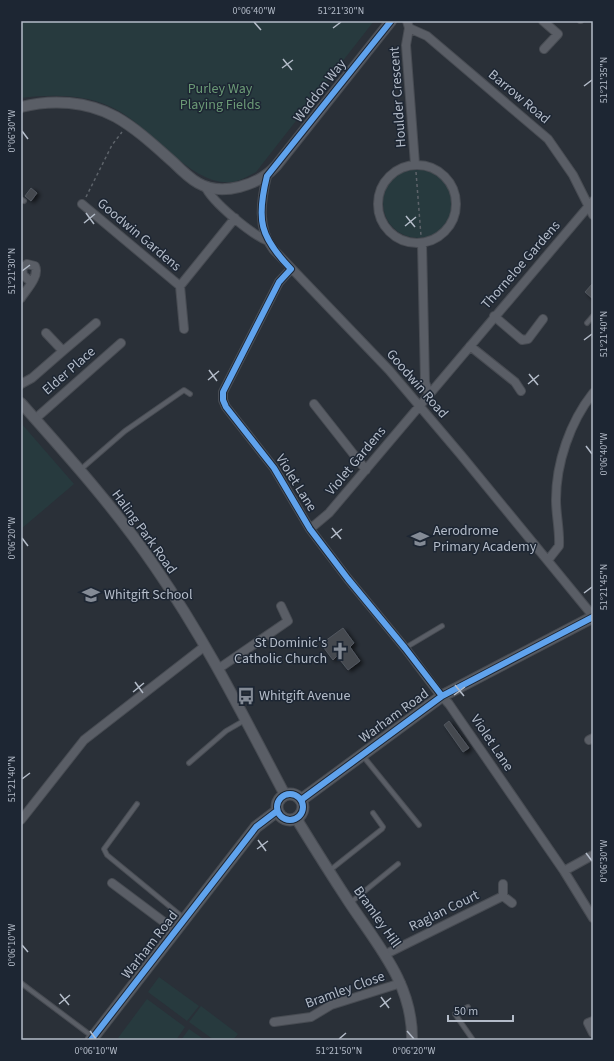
<svg xmlns="http://www.w3.org/2000/svg" width="614" height="1061" font-family="'Source Sans 3',sans-serif">
	<style>
		.green { fill: #273a3e }
		.building { fill: #444950; stroke: #52575f; filter: url(#shadow) }
		.lines { fill: none; stroke-linecap: round; stroke-linejoin: round }
		.service-casing { stroke: #484c53; stroke-width: 6 }
		.minor-casing { stroke: #484c53; stroke-width: 10 }
		.tertiary-casing { stroke: #484c53; stroke-width: 12 }
		.secondary-casing { stroke: #484c53; stroke-width: 13 }
		.path { stroke: #5d636a; stroke-width: 1.5; stroke-dasharray: 3 3; stroke-linecap: butt }
		.service { stroke: #5a5e66; stroke-width: 4 }
		.minor { stroke: #5a5e66; stroke-width: 8 }
		.tertiary { stroke: #5a5e66; stroke-width: 10 }
		.secondary { stroke: #595d64; stroke-width: 11 }
		.cycleway-casing { stroke: #1d2633; stroke-width: 8 }
		.cycleway { stroke: #60a3ed; stroke-width: 6 }
		.ticks { fill: none; stroke: #b4bcc9; stroke-width: 1.5 }
		.labels { text-anchor: middle; dominant-baseline: central; stroke-width: 3; stroke-linejoin: round; paint-order: stroke }
		.park-label { font-size: 14px; fill: #6b9a76; stroke: #1d2633 }
		.street-label { font-size: 14px; fill: #b4bcc9; stroke: #1d2633 }
		.poi-label { font-size: 14px; fill: #b4bcc9; stroke: #1d2633; text-anchor: start }
		.neatline { fill: none; stroke: #b4bcc9; stroke-width: 1.5 }
		.ticks-label { font-size: 10px; text-anchor: middle; fill: #b4bcc9 }
	</style>
	<defs>
		<filter id="shadow"><feDropShadow dx="3" dy="2" stdDeviation="2" flood-color="#0009"/></filter>
	</defs>
	<rect width="100%" height="100%" fill="#2a3038"/>
	<path class="green" d="M21,21H374L256,172C250,175 243,179 237,181C196,192 153,130 119,111C89,94 55,94 21,98Z
		M383 203a35 35 0 1 1 70 0a35 35 0 1 1-70 0Z
		M21,423L74,484L21,529Z
		M159,977L199,1006L187,1021L148,992Z
		M147,999L185,1027L176,1040H121L118,1038Z
		M201,1006L238,1034L233,1040H214L189,1022Z
		M189,1029L205,1040H181Z"/>
	<path class="building" d="M31,188L37,193L31,201L25,196Z
		M593,283V299L585,292Z
		M343,628L354,643L350,647L360,661L348,670L337,656L333,660L321,644Z
		M449,721L469,748L463,752L444,725Z"/>
	<g class="lines">
		<g class="service-casing">
			<path id="service" d="M580,21H581
				M21,199L24,201
				M587,323L593,316
				M80,470L125,431L184,390L190,394
				M405,648L442,626
				M363,756L419,825
				M189,763L226,731L245,720
				M137,804L104,849L107,855L185,919
				M329,871L382,829L383,827L373,813
				M350,903L398,864
				M21,983L93,1037
				M468,1007L455,1014L473,1040"/>
		</g>
		<g class="minor-casing">
			<path id="minor" d="M407,21L409,28L406,45L415,164
				M543,21L558,34L544,49
				M409,28L427,36L548,139L573,175L593,215
				M378 204a39 39 0 1 1 78 0a39 39 0 1 1-78 0Z
				M267,176C261,200 257,228 273,249L389,370L461,455L593,616
				M205,186C212,202 251,234 268,241
				M82,204L180,286L235,218
				M422,243L425,382L429,395
				M291,269L279,282L223,392V400L226,407L274,468L310,529L348,579L405,648L438,692L449,704L564,871L593,918
				M180,286L184,329
				M21,298C26,290 40,276 35,266L27,264L22,268L23,275L31,282
				M494,316L522,340L528,339L543,319
				M470,346L515,382L521,391
				M63,351L96,323
				M21,384L32,378L63,351L46,333
				M314,404L366,470
				M35,419L121,343
				M310,529L329,513L593,201
				M548,560L559,546C560,531 556,515 556,500C556,463 570,422 593,393
				M218,669L288,621L281,606
				M589,740L593,738
				M21,820L84,740L205,646
				M564,871L593,855
				M112,883L176,931
				M503,884V896
				M386,954L503,896L512,903
				M593,1021L588,1023L593,1033
				M274,1022L311,1017L331,1005L401,983"/>
		</g>
		<g class="tertiary-casing">
			<path id="tertiary" d="M21,107C52,99 87,101 116,117C137,129 155,146 173,162C181,170 189,178 198,183C222,197 259,185 276,166L391,21
				M21,403C68,456 115,508 155,567C205,639 244,717 285,795
				M298,818L299,823C315,849 332,876 349,902C378,946 413,984 412,1040"/>
		</g>
		<g class="secondary-casing">
			<path id="secondary" d="M277 807a13 13 0 1 1 26 0a13 13 0 1 1-26 0Z
				M301,800L442,696L593,617
				M91,1040L256,827L277,811"/>
		</g>
		<path class="path" d="M416,172L421,236
			M86,197L112,145L122,132"/>
		<use href="#service" class="service"/>
		<use href="#minor" class="minor"/>
		<use href="#tertiary" class="tertiary"/>
		<use href="#secondary" class="secondary"/>
		<g class="cycleway-casing">
			<path id="cycleway" d="M391,21L267,176C256,220 260,237 291,269L279,282L223,392V400L226,407L274,468L310,529L348,579L405,648L442,696
				M277 807a13 13 0 1 1 26 0a13 13 0 1 1-26 0Z
				M301,800L442,696L593,617
				M91,1040L256,827L277,811"/>
		</g>
		<use href="#cycleway" class="cycleway"/>
	</g>
	<path class="ticks" d="M254,22L261,30M333,28L341,22M283,59L292,70M282,68L293,60M584,86L592,80M22,131L28,139M86,213L94,224M406,216L415,227M84,223L95,214M405,226L416,217M22,271L30,265M584,340L592,334M209,370L217,381M529,374L538,385M208,380L219,371M528,384L539,375M586,446L592,454M332,528L341,539M22,538L28,546M331,538L342,529M584,593L592,587M135,682L143,693M455,685L464,696M133,692L144,683M454,695L465,687M22,779L30,773M258,840L266,851M257,849L268,841M586,853L592,861M22,945L28,952M60,994L69,1005M381,997L389,1008M59,1004L70,995M380,1007L391,998M90,1031L96,1039M407,1031L414,1039M339,1039L346,1033"/>
	<defs>
		<g id="school-bare" transform="scale(1.38)"><path d="M0-5L7-2L0 1L-7-2ZM-4 1L0 2.5L4 1V4Q0 6-4 4Z" fill="#848b96" stroke="#1d2633" stroke-width="2.5" paint-order="stroke"/></g>
		<g id="church-bare" transform="scale(1.38)"><path d="M-1.2-6h2.4v3.5h3.3v2.4h-3.3V6h-2.4V-.1h-3.3v-2.4h3.3Z" fill="#848b96" stroke="#1d2633" stroke-width="2.5" paint-order="stroke"/></g>
		<g id="bus-bare" transform="scale(1.38)"><path d="M-5-6H5V4H4V6H2V4H-2V6H-4V4H-5ZM-3.5-4V0h7V-4ZM-3.5 1.2v1.5H-2V1.2ZM2 1.2v1.5H3.5V1.2Z" fill="#848b96" stroke="#1d2633" stroke-width="2.5" paint-order="stroke"/></g>
	</defs>
	<g fill-rule="evenodd">
		<use href="#school-bare" x="420" y="539"/>
		<use href="#school-bare" x="91" y="595"/>
		<use href="#church-bare" x="340" y="651"/>
		<use href="#bus-bare" x="246" y="696"/>
	</g>
	<g class="labels">
		<g class="park-label">
			<text x="220" y="89">Purley Way<tspan x="220" dy="16">Playing Fields</tspan></text>
		</g>
		<g class="street-label">
			<text transform="translate(320 91) rotate(-52)">Waddon Way</text>
			<text transform="translate(398 97) rotate(-94)">Houlder Crescent</text>
			<text transform="translate(519 97) rotate(40)">Barrow Road</text>
			<text transform="translate(139 235) rotate(40)">Goodwin Gardens</text>
			<text transform="translate(521 265) rotate(-49)">Thorneloe Gardens</text>
			<text transform="translate(69 371) rotate(-41)">Elder Place</text>
			<text transform="translate(417 384) rotate(49)">Goodwin Road</text>
			<text transform="translate(356 461) rotate(-50)">Violet Gardens</text>
			<text transform="translate(296 483) rotate(58)">Violet Lane</text>
			<text transform="translate(144 532) rotate(54)">Haling Park Road</text>
			<text transform="translate(394 716) rotate(-36)">Warham Road</text>
			<text transform="translate(492 743) rotate(56)">Violet Lane</text>
			<text transform="translate(444 911) rotate(-26)">Raglan Court</text>
			<text transform="translate(377 917) rotate(55)">Bramley Hill</text>
			<text transform="translate(150 945) rotate(-52)">Warham Road</text>
			<text transform="translate(345 990) rotate(-20)">Bramley Close</text>
		</g>
		<g class="poi-label">
			<text x="433" y="531">Aerodrome<tspan x="433" dy="16">Primary Academy</tspan></text>
			<text x="104" y="595">Whitgift School</text>
			<text x="327" y="643" text-anchor="end">St Dominic's<tspan x="327" dy="16">Catholic Church</tspan></text>
			<text x="259" y="696">Whitgift Avenue</text>
		</g>
	</g>
	<rect width="614" height="1061" fill="none" stroke="#1d2633" stroke-width="44"/>
	<path d="M448 1015v6h65v-6" fill="none" stroke="#b4bcc9" stroke-width="2"/>
	<text x="454" y="1015" font-size="12" fill="#b4bcc9" stroke="#1d2633" stroke-width="3" paint-order="stroke">50 m</text>
	<rect x="22" y="22" width="570" height="1017" class="neatline"/>
	<g class="ticks-label">
		<text x="254" y="14">0°06'40"W</text>
		<text x="341" y="14">51°21'30"N</text>
		<text transform="translate(603 80) rotate(-90)" y="4">51°21'35"N</text>
		<text transform="translate(11 131) rotate(-90)" y="4">0°06'30"W</text>
		<text transform="translate(11 271) rotate(-90)" y="4">51°21'30"N</text>
		<text transform="translate(603 334) rotate(-90)" y="4">51°21'40"N</text>
		<text transform="translate(603 454) rotate(-90)" y="4">0°06'40"W</text>
		<text transform="translate(11 538) rotate(-90)" y="4">0°06'20"W</text>
		<text transform="translate(603 587) rotate(-90)" y="4">51°21'45"N</text>
		<text transform="translate(11 779) rotate(-90)" y="4">51°21'40"N</text>
		<text transform="translate(603 861) rotate(-90)" y="4">0°06'30"W</text>
		<text transform="translate(11 945) rotate(-90)" y="4">0°06'10"W</text>
		<text x="96" y="1054">0°06'10"W</text>
		<text x="339" y="1054">51°21'50"N</text>
		<text x="414" y="1054">0°06'20"W</text>
	</g>
</svg>
